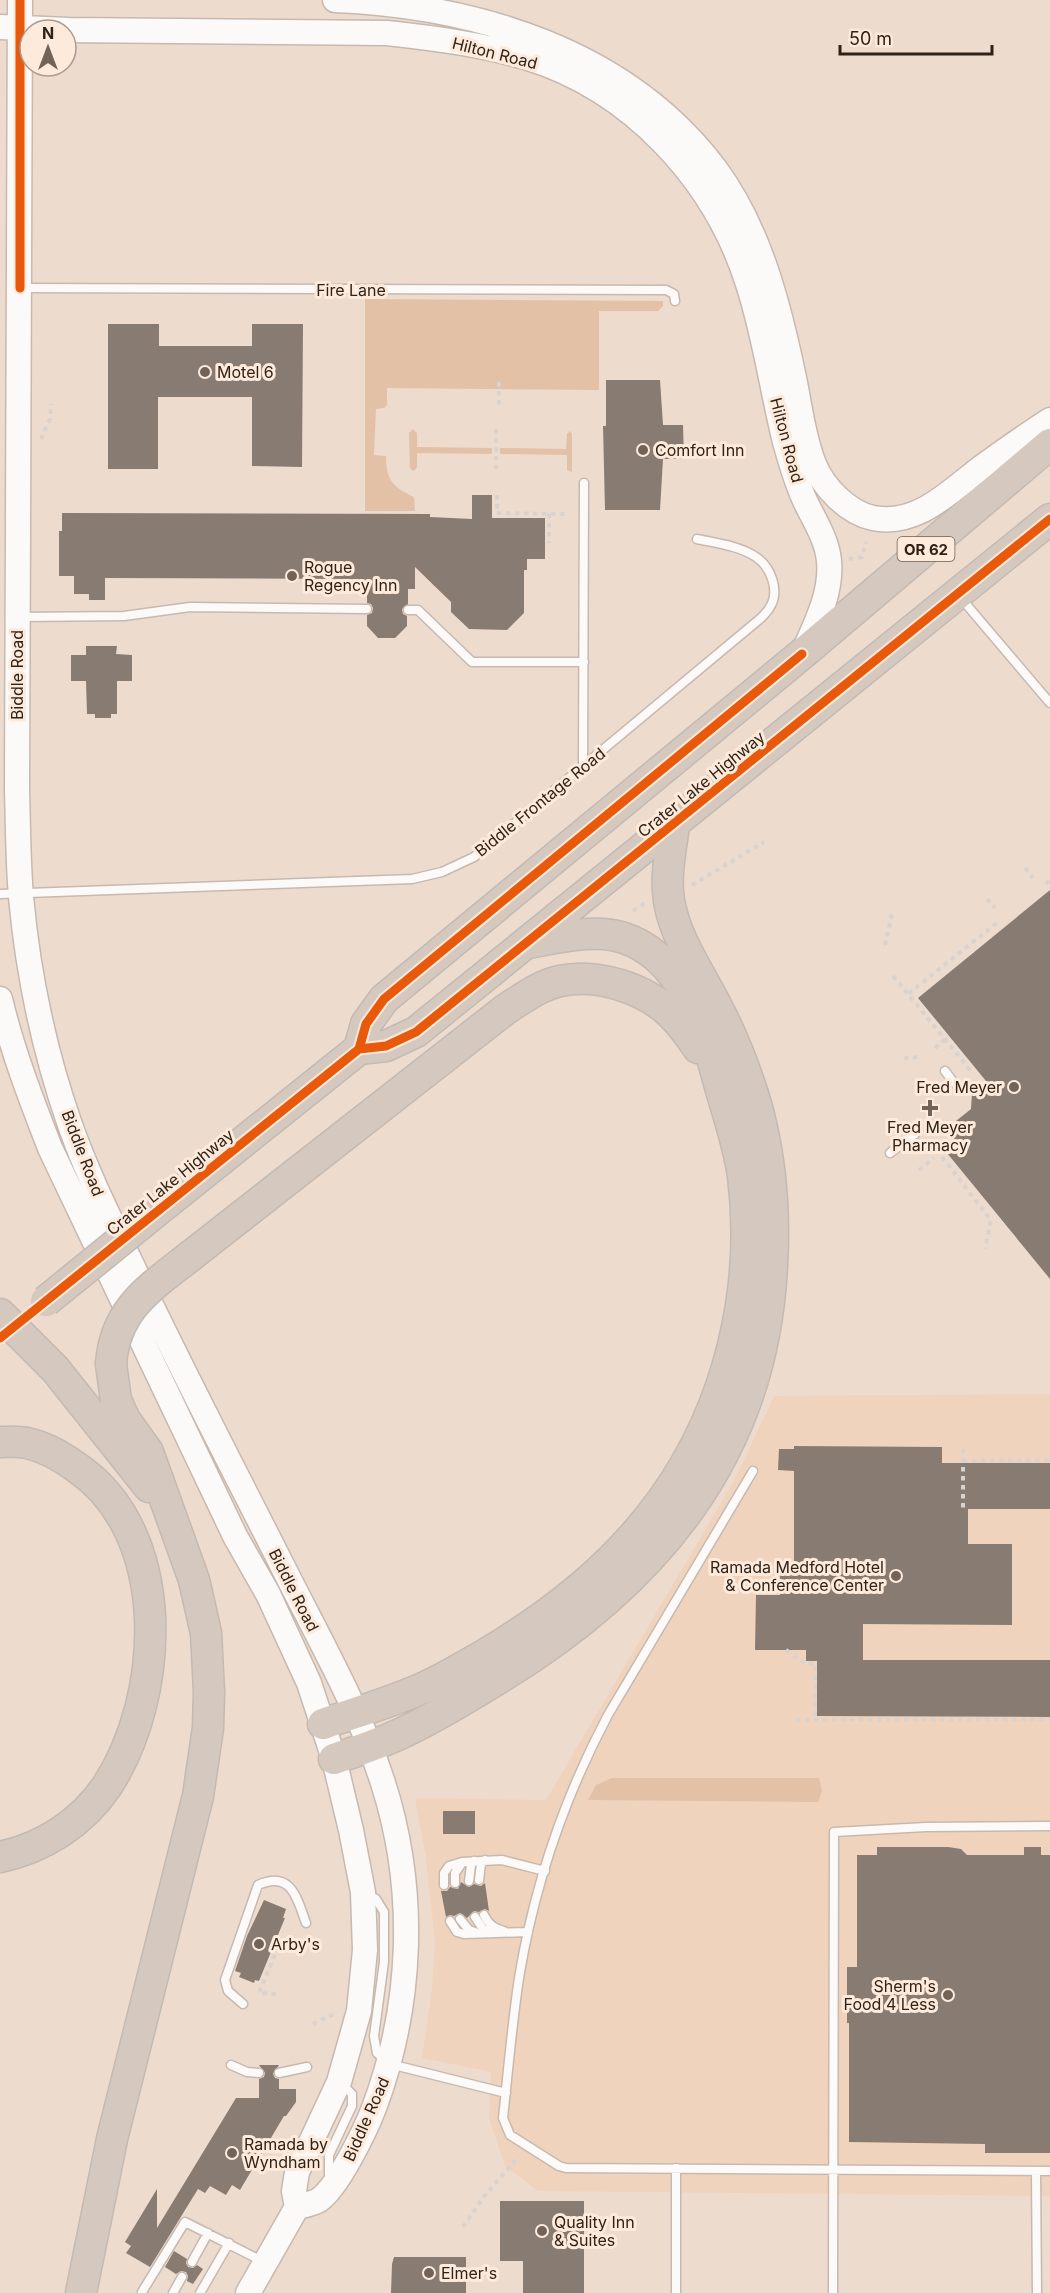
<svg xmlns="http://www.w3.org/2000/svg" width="1050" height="2293" font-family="Inter,sans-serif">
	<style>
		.built { fill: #f0d3bc }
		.green { fill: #e3c1a7 }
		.building { fill: #887b72 }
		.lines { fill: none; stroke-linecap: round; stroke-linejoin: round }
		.lane-casing { stroke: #c7b9af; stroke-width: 11 }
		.secondary-casing { stroke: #c7b9af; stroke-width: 27 }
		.highway-casing { stroke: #c3bab3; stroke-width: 33 }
		.path { stroke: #d9d3d0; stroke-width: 4; stroke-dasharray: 4.5 4.5; stroke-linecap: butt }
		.lane { stroke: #fcfaf8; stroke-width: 8 }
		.secondary { stroke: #fcfaf8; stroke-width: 24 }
		.highway { stroke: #d5c9bf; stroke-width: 30 }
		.highway-bridge-casing { stroke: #c3bab3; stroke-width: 33; stroke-linecap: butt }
		.highway-bridge { stroke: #d5c9bf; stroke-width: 30 }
		.cycleway-casing { stroke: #feeadb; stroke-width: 13 }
		.cycleway { stroke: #e8590c; stroke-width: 9 }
		.poi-dot { fill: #726358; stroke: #feeadb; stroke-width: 2 }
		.labels { text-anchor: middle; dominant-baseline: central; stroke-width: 6; stroke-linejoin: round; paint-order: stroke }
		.shield { fill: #feeadb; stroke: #6d5f53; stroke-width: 1.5 }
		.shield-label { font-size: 15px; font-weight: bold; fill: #2f2319 }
		.street-label { font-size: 16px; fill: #2f2319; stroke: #feeadb }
		.poi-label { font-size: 16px; fill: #2f2319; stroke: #feeadb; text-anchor: start }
	</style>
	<rect width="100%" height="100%" fill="#eddbce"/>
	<path class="built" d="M1050,1394V2196L538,2191L505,2166L489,2118L491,2072L422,2058L432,1989L435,1942L426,1858L415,1798L546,1800L735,1479L774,1396Z"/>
	<path class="green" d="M365,299L663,301V306L658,311H599V390L387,388V405L384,408L376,409L374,455L386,456C386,479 392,487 414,497L415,511H365Z
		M413,429L417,433V447L492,448V454L417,453V468L413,471L410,468L409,433Z
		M570,431L572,434V472L567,470V455L500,454V448L566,449L567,434Z
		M612,1778H819L822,1791L818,1802L588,1800L596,1785Z"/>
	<path class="building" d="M108,324H159V346H252V324H303L302,467L252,466V397H158V469H108Z
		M606,380H660L663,425H683L684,459H663L660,510H605L603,426H606Z
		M472,495H492V518H545V559H527V570H524V613L507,630L469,629L451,612V602L415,567V589H408V604L402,609L403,614L407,616V626L395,638H378L367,626V615L372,613L373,608L371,604L367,603V588H358V579L105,578V600H89V594H74V576H59V531H62V513L430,514V517L472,519Z
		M86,646H117L116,654L132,655V681H117V714H111V718H95V714H87L86,681H71V655H86Z
		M1050,890V1279L947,1153L958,1144L946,1129L971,1109L972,1093L986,1081L918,998Z
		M794,1446L942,1447V1463H1050V1509H968V1544H1012V1625L863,1624V1660H1050V1717L817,1716V1661H806V1650H755L756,1595H780V1566H794V1471L778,1470L779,1449H794Z
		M443,1811H475V1834H443Z
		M877,1847H948L961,1849L967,1855H1024V1847H1041V1855H1050V2153H985V2144L849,2142V2023H847V1967H857V1855H877Z
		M461,1882L469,1887L474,1884L481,1886L485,1883L489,1911L485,1909L479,1912L474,1911L467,1918L460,1913L454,1916L450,1915L446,1917L441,1891H447L450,1887L458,1889Z
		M264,1900L286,1909L283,1918H285L259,1981L255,1980L254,1983L239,1977L241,1973L235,1971L247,1936Z
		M259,2065H279L273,2074L275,2078L279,2079V2089H296V2102L286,2116H284L240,2190L232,2185L226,2195L210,2186L205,2193L198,2189L150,2267L126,2253L131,2246L125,2242L157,2189V2228L236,2098H259V2079L264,2077L265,2073Z
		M500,2201H584V2293H523V2261H500Z
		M174,2251L187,2259L186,2263L188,2267L193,2268L197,2265L203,2269L193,2284L187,2281L188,2276L186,2272L181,2271L176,2274L165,2267Z
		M394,2257H466V2293H391L392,2264Z"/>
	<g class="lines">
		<g class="lane-casing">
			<path id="lane" d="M22,288L666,290L674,294L675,301
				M960,597L1050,703
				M408,610H418L472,662H584
				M21,617L124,616L190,607L367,609
				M583,767L584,483
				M0,894L412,879L442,872L474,857L761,618C764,615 768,611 770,607C780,591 771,567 756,557C740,546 716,543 697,539
				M945,1071L954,1083
				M890,1153L915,1134
				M753,1471L608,1715C565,1796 534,1887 519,1978C512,2024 508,2072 503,2118L510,2135L559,2166L566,2168L1050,2171
				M479,1880L481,1864L485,1860
				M469,1881L471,1865L474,1861
				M455,1883V1873L462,1863
				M444,1885V1873L449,1866L462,1862L502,1860L545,1871
				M366,1893L376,1899L384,1912V1962L374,2036L377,2053L390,2064L506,2093
				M484,1915C489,1925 494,1928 504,1931
				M475,1917L483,1929L491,1932
				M460,1919L469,1930L475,1932
				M450,1921L457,1932L464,1934L528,1932
				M243,2004L228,1991L225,1980L258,1885C291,1870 297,1898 306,1923
				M231,2065L247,2072L259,2073
				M279,2073L307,2067
				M1036,2171L1037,2293
				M329,2181V2155L352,2106V2094L341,2083
				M192,2262L208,2233
				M142,2292L185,2222L264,2262
				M173,2293L182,2277
				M200,2293L229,2243
				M676,2293V2168
				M833,2293L834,1832L926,1827L1050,1826"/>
		</g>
		<g class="secondary-casing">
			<path id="secondary" d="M20,0L17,789C18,825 18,861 21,897C28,973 44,1050 69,1122C86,1171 109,1217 131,1263C179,1365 232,1466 283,1567C318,1637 359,1708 383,1783C417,1889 413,2004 374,2108C365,2131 338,2187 319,2200C312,2204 305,2205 297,2207
				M335,0C478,6 627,51 716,170C760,230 779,306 794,378C800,406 803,437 814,464C823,487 848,513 873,518C917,527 950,491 982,467C1004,451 1027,435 1050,420
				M0,27L68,30L387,33C433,38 479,44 525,57C631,89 715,179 748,284C765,336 772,390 785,442C790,460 795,477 802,494C811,516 827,537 829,561C832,593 816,623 804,651
				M0,999C12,1050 31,1099 50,1148L235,1536L268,1594L309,1683L334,1759L351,1830L363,1892L365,1950L359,2011L339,2082L297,2172L294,2191L297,2207L248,2293"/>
		</g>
		<g class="highway-casing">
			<path id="highway" d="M359,1049L366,1024L384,999L802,654L1050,444
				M168,1202L359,1049L386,1046L416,1032L1050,519
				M193,1254L506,1009C523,998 541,985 560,981C597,973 645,988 672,1015C682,1025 690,1036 698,1048
				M0,1314L55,1369L149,1487
				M0,1442C9,1442 19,1441 27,1443C45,1447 61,1456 76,1467C174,1533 165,1697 107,1786C82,1823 43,1848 0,1857
				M323,1724C357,1712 392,1702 425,1687C445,1678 465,1666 484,1655C553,1614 616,1565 663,1499C729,1407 757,1289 743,1176C738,1140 725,1107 716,1072C702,1021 679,956 624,938C594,928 558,938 528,943
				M334,1759C357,1751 382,1743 404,1732C438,1716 470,1696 501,1677C656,1582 763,1454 772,1266C775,1212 771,1157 756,1104C746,1071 733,1037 717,1007C700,973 675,938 669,901C665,875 671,850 674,825
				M81,2293L112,2139L198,1796L208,1728L209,1692L206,1633L194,1580L148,1452L125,1420L116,1400L111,1364"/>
		</g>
		<path class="path" d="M499,382V409
			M496,429V471
			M41,439L50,419L51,404
			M497,495V513L567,514
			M549,514V543
			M849,559L862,557L866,542
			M1025,868L1033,878
			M1046,884L1050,880
			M692,885L764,842
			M987,899L995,908
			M633,911L647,902
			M885,945L893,910
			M893,976L908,994
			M935,1048L945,1039
			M904,1058L921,1057
			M970,1070L908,994L998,922
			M942,1157L991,1220L985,1249
			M919,1170L934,1158
			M963,1449V1512
			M963,1461L1050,1460
			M786,1650L806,1664H815V1720
			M796,1720L1050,1719
			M276,1994L259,1993L283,1935
			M313,2024L336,2013
			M463,2227L482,2199L519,2156"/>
		<use href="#lane" class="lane"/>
		<use href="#secondary" class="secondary"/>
		<use href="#highway" class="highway"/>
		<g class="highway-bridge-casing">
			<path id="highway-bridge" d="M46,1301L168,1202
				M111,1364C115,1307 153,1286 193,1254"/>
		</g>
		<use href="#highway-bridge" class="highway-bridge"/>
		<g class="cycleway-casing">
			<path id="cycleway" d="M20,288V0
				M359,1049L366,1024L384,999L802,654
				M0,1338L359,1049L386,1046L416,1032L1050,519"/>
		</g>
		<use href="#cycleway" class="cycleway"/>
	</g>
	<g class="poi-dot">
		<circle cx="205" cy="372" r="6"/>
		<circle cx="643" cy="450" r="6"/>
		<circle cx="292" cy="576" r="6"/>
		<circle cx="1014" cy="1087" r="6"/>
		<path d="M927 1099h6v6h6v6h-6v6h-6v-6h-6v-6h6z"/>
		<circle cx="896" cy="1576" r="6"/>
		<circle cx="259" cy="1944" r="6"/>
		<circle cx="948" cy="1995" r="6"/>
		<circle cx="232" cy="2153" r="6"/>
		<circle cx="542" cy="2231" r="6"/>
		<circle cx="429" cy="2273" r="6"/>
	</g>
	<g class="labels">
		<rect class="shield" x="897.5" y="537" width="57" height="24" rx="4.5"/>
		<g class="shield-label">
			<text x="926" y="549">OR 62</text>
		</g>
		<g class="street-label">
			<text transform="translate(495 53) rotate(14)">Hilton Road</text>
			<text x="351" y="290">Fire Lane</text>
			<text transform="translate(787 440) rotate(75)">Hilton Road</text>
			<text transform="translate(17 675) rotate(-90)">Biddle Road</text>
			<text transform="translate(701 784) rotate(-39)">Crater Lake Highway</text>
			<text transform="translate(540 802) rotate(-39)">Biddle Frontage Road</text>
			<text transform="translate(83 1153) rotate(69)">Biddle Road</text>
			<text transform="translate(170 1182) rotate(-39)">Crater Lake Highway</text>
			<text transform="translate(294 1590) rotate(63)">Biddle Road</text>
			<text transform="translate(366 2119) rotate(-66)">Biddle Road</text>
		</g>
		<g class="poi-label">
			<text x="217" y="372">Motel 6</text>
			<text x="655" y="450">Comfort Inn</text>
			<text x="304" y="567">Rogue<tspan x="304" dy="18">Regency Inn</tspan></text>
			<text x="1002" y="1087" text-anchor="end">Fred Meyer</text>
			<text x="930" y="1127" text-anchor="middle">Fred Meyer<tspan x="930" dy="18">Pharmacy</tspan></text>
			<text x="884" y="1567" text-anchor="end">Ramada Medford Hotel<tspan x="884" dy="18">&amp; Conference Center</tspan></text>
			<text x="271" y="1944">Arby's</text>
			<text x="936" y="1986" text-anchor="end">Sherm's<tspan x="936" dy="18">Food 4 Less</tspan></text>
			<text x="244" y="2144">Ramada by<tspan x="244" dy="18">Wyndham</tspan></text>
			<text x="554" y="2222">Quality Inn<tspan x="554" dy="18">&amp; Suites</tspan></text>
			<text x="441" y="2273">Elmer's</text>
		</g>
	</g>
	<g transform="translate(48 48)"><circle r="28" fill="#feeadb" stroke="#ab9a8d" stroke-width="1.5"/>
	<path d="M0-4.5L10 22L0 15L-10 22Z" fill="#726358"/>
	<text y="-9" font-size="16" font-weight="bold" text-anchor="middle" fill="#2f2319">N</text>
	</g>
	<path d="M840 45v9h152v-9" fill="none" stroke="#2f2319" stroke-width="3"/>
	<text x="849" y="45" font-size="18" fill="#2f2319" stroke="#feeadb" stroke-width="4.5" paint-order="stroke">50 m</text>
</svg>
